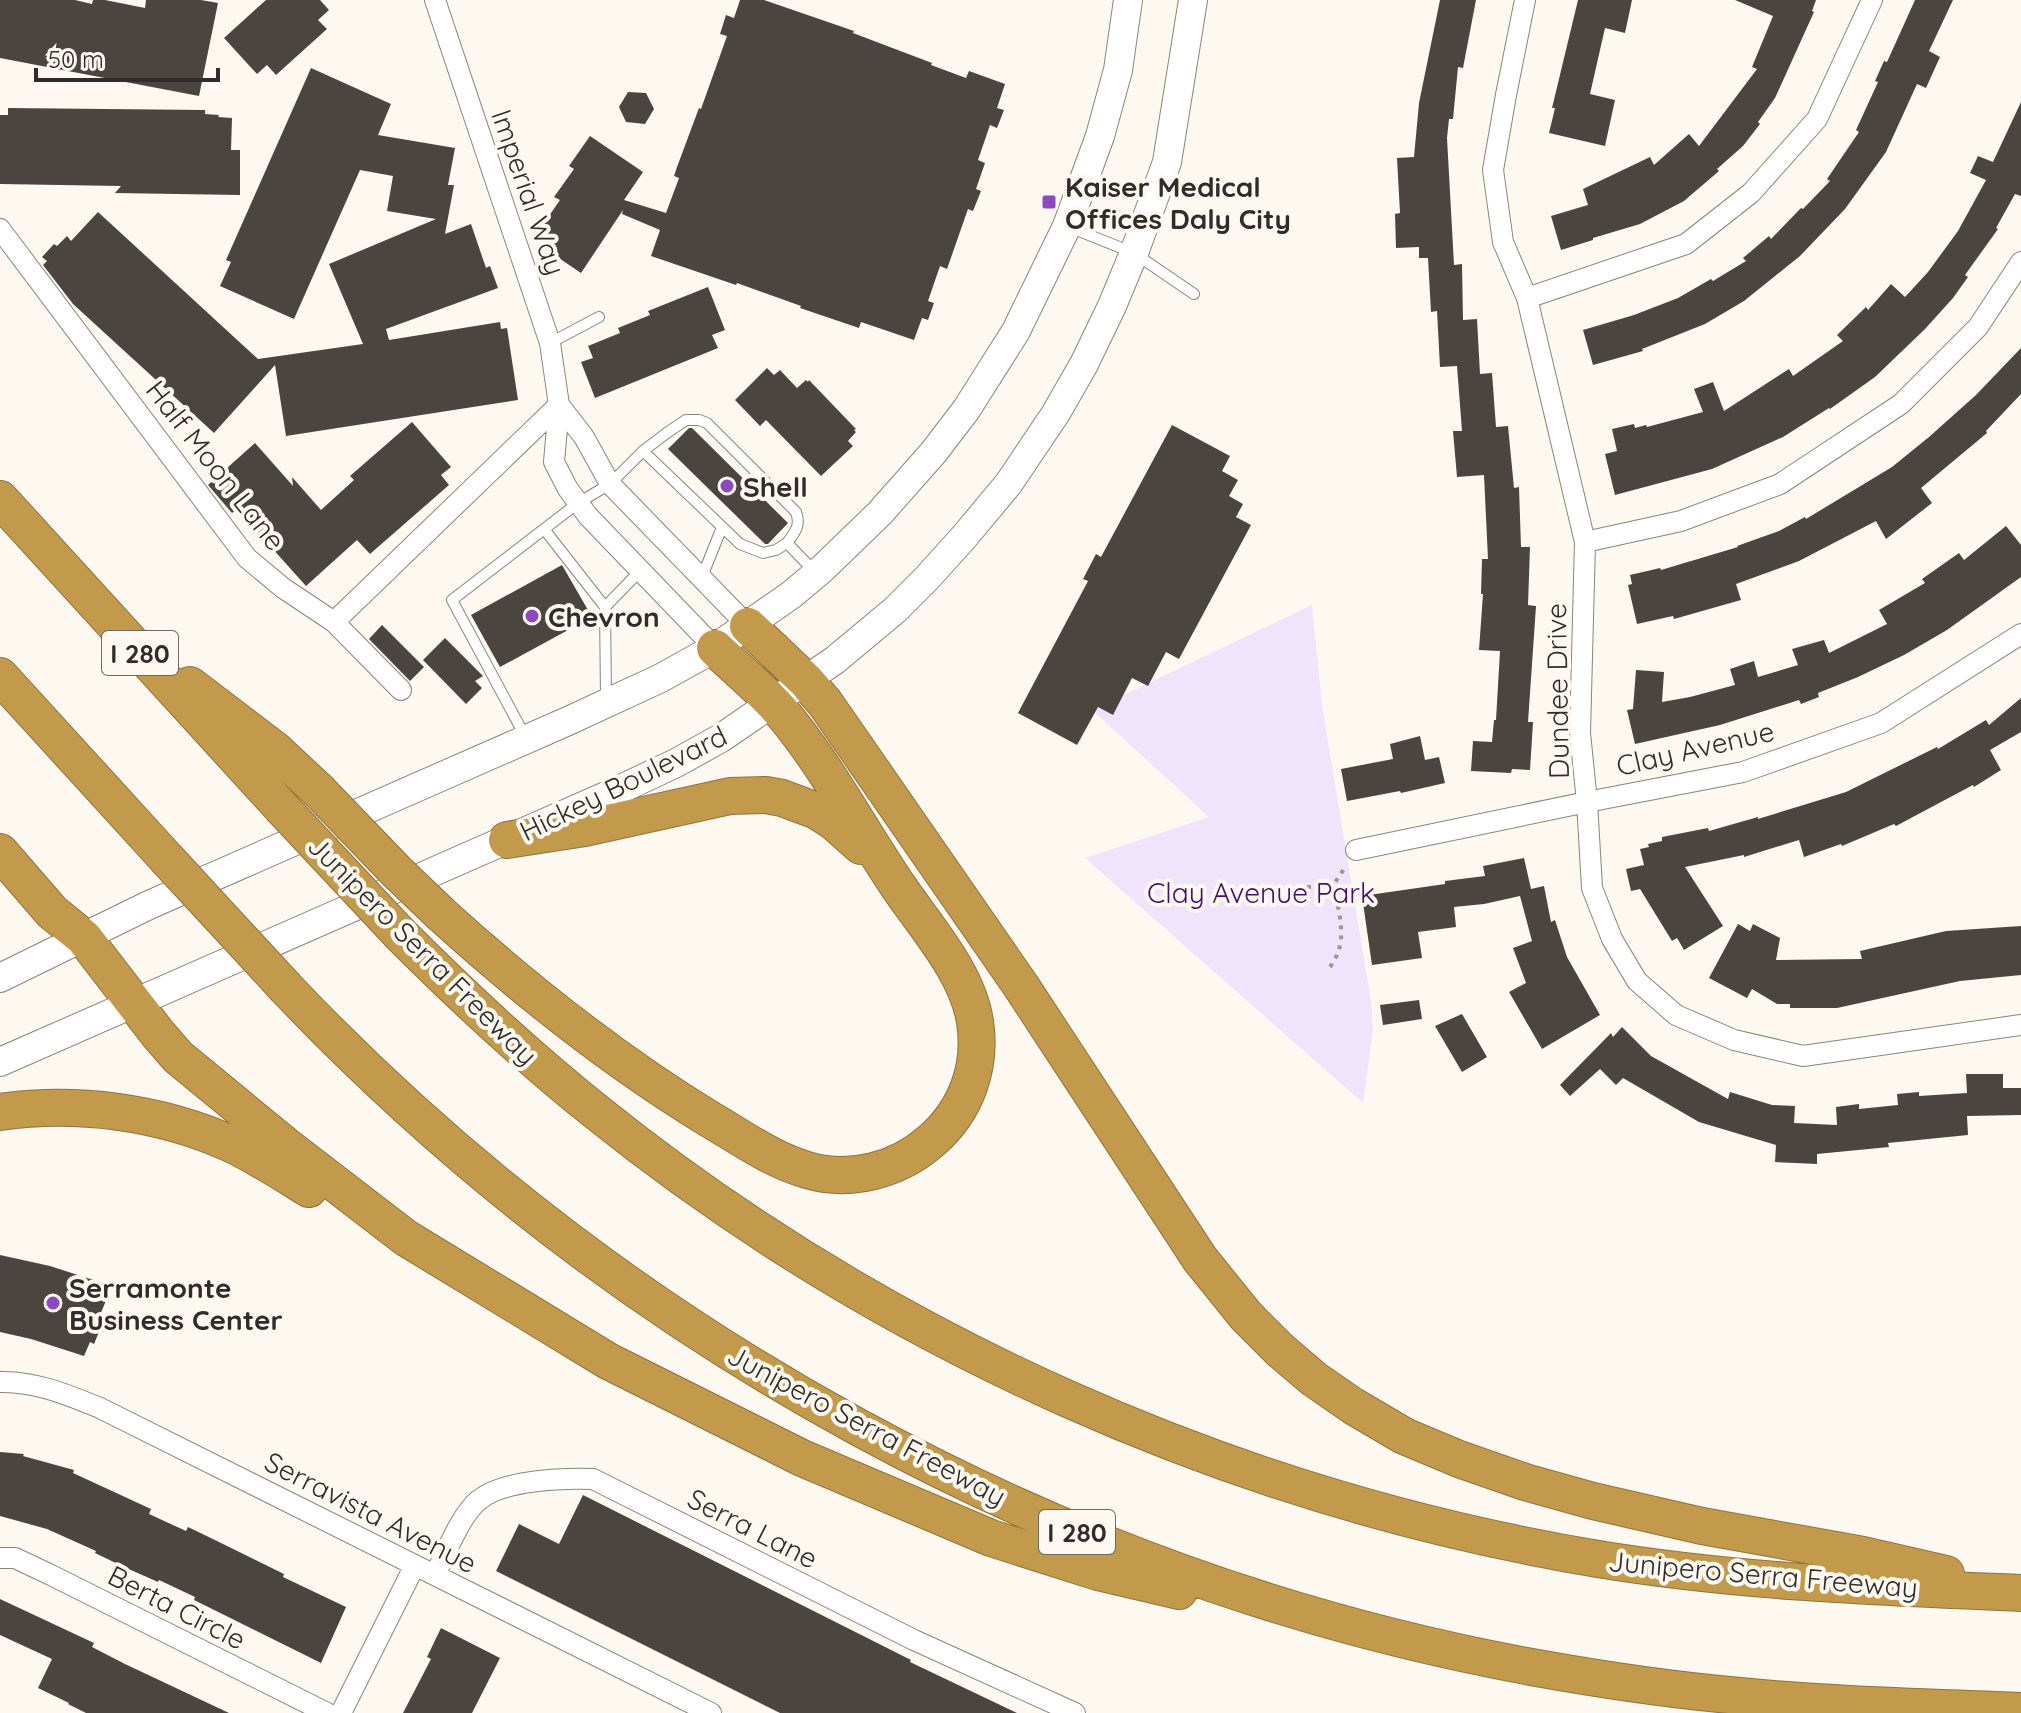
<svg xmlns="http://www.w3.org/2000/svg" width="2021" height="1713" font-family="Quicksand,sans-serif">
	<style>
		.green { fill: #f0e4fc }
		.building { fill: #4a463f }
		.lines { fill: none; stroke-linecap: round; stroke-linejoin: round }
		.service-casing { stroke: #89857d; stroke-width: 12 }
		.minor-casing { stroke: #89857d; stroke-width: 22 }
		.secondary-casing { stroke: #89857d; stroke-width: 30 }
		.motorway-casing { stroke: #8f733f; stroke-width: 38 }
		.path { stroke: #9b9892; stroke-width: 4; stroke-dasharray: 4 6; stroke-linecap: butt }
		.service { stroke: #fff; stroke-width: 10 }
		.minor { stroke: #fff; stroke-width: 20 }
		.secondary { stroke: #fff; stroke-width: 28 }
		.motorway { stroke: #c3994b; stroke-width: 36 }
		.motorway-bridge-casing { stroke: #8f733f; stroke-width: 38; stroke-linecap: butt }
		.motorway-bridge { stroke: #c3994b; stroke-width: 36 }
		.poi-dot { fill: #8d49be; stroke: #fdf8f0; stroke-width: 3 }
		.labels { text-anchor: middle; dominant-baseline: central; stroke-width: 8; stroke-linejoin: round; paint-order: stroke }
		.shield { fill: #fdf8f0; stroke: #6d6a65; stroke-width: 2 }
		.shield-label { font-size: 26px; font-weight: bold; fill: #2f2d2a }
		.poi-label { font-size: 28px; font-weight: bold; fill: #2f2d2a; stroke: #fdf8f0; text-anchor: start }
		.street-label { font-size: 28px; fill: #2f2d2a; stroke: #fdf8f0 }
		.park-label { font-size: 28px; fill: #490c6c; stroke: #fdf8f0 }
	</style>
	<rect width="100%" height="100%" fill="#fdf8f0"/>
	<path class="green" d="M1312,605L1322,705L1371,1001L1373,1030L1363,1103L1085,858L1209,817L1092,710Z"/>
	<path class="building" d="M0,0H75L92,4L93,0H105L145,8L146,0H201L218,3L199,96L0,58Z
		M266,0H320L329,10L318,20L327,29L276,75L267,65L257,74L224,38Z
		M740,0H764L854,31L853,33L932,63L931,65L966,78L969,71L1005,84L997,108L1004,110L997,128L990,125L978,160L985,163L976,189L981,191L973,211L968,209L947,269L940,266L928,301L934,303L928,320L922,318L914,340L861,322L859,328L800,308L801,306L737,283L736,285L651,256L660,230L622,214L623,210L581,273L544,248L552,237L540,229L560,200L554,197L574,169L569,166L590,136L643,172L624,200L666,213L679,178L674,176L677,167L699,108L701,109L727,36L720,34L726,15L734,18Z
		M1440,0H1476L1463,68L1458,67L1453,119H1449L1447,138L1454,265L1462,264L1463,320L1477,319L1480,374L1492,373L1496,427L1508,426L1514,488L1519,487L1521,547H1530L1528,605L1536,606L1528,722H1533L1530,770L1512,769L1511,773L1471,771L1473,741L1492,742L1494,720H1496L1500,651L1479,650L1483,594H1481L1482,559H1488L1484,475L1457,477L1453,431H1462L1457,366L1440,367L1437,311L1431,312L1428,258H1419V247L1396,248L1395,214L1400,213L1397,158L1414,157L1419,103Z
		M1578,0H1632L1625,33L1605,28L1590,94L1615,100L1605,146L1549,133L1555,108H1552Z
		M1735,0H1816L1812,11L1814,12L1775,98L1758,122L1760,124L1743,146L1717,169L1719,171L1684,201L1640,224L1593,238V240L1561,250L1551,216L1588,205L1583,189L1650,157L1654,165L1689,134L1699,146L1757,69L1752,67L1773,16Z
		M1915,0H1953L1929,51L1940,57L1926,88L1917,84L1886,152L1845,209L1800,256L1744,301L1705,324L1642,349L1643,351L1593,365L1583,330L1634,315L1678,298L1711,279L1713,281L1746,261L1743,258L1769,236L1771,239L1801,208L1803,209L1830,181L1827,179L1859,132L1856,130L1878,82L1875,81L1884,61L1887,62Z
		M311,68L391,104L378,135L455,148L448,185H454L445,234L471,224L486,268L490,266L498,288L386,329L389,340L500,322L501,329L507,328L518,400L286,436L275,365L214,433L73,304L43,265L47,261L42,257L54,244L57,246L67,236L71,241L98,212L258,359L363,344L329,264L436,219L387,211L393,176L360,170L294,319L220,286L231,262L226,260Z
		M628,92L646,93L654,109L645,124L626,122L619,107Z
		M2021,102V196L2015,194L1996,228L1998,229L1965,275L1968,277L1953,298L1925,329L1875,377L1830,409L1829,408L1783,437L1712,469L1615,495L1605,454L1617,451L1612,429L1634,424L1635,428L1646,425L1647,427L1703,412L1694,389L1713,382L1724,411L1789,369L1793,376L1843,341L1837,335L1866,307L1868,310L1891,284L1905,297L1928,272L1958,231L1986,180L1970,173L1978,156L1993,162Z
		M8,108L205,110V114L219,115L218,117L232,118L231,150H240V195L115,193L121,186L0,184V115H8Z
		M708,287L725,330L712,335L718,348L595,398L581,362L593,358L588,346L620,333L618,328L650,315L648,311Z
		M2021,348V394L1986,431L1987,433L1921,488L1932,503L1886,539L1876,521L1799,561L1736,584L1741,600L1674,619L1673,616L1637,624L1628,585L1632,584L1630,575L1660,568L1661,570L1738,547L1737,546L1779,531L1805,517L1806,519L1892,467L1929,437L1976,395Z
		M767,368L774,375L780,370L797,388L806,380L808,382L809,380L856,429L854,430L856,432L848,441L853,446L821,476L766,420L760,426L735,400Z
		M412,422L451,467L441,475L449,485L370,554L357,540L306,586L237,509L232,513L208,485L255,443L293,486L292,477L321,510L354,480L350,476Z
		M1172,425L1230,456L1222,471L1238,480L1229,496L1243,504L1236,517L1251,525L1179,659L1166,652L1148,686L1132,678L1113,715L1098,707L1077,745L1018,713L1088,581L1083,579L1096,554L1101,557Z
		M689,428H692L788,523L768,544H765L668,449Z
		M2006,526L2021,545V577L1947,630L1904,655L1858,677L1818,693L1819,697L1801,704L1799,700L1720,725L1635,744L1627,710L1633,709L1636,670L1664,672L1662,702L1690,697L1735,685L1730,669L1754,661L1758,677L1798,665L1792,649L1824,640L1829,653L1887,624L1879,610L1925,583L1922,579L1959,553L1964,560Z
		M562,565L592,617L500,667L471,615Z
		M382,625L424,667L410,681L369,639Z
		M445,638L483,676L475,681L482,688L466,704L423,660Z
		M2021,698V732L1990,750L2001,770L1974,787L1973,785L1896,826L1894,824L1842,846L1841,844L1804,857L1799,840L1744,857V855L1685,867L1723,926L1684,950L1677,938L1672,941L1640,889L1631,891L1626,869L1644,865L1640,849L1649,847L1648,844L1662,841V837L1708,828L1709,831L1758,817V819L1846,792L1937,747L1938,749L1986,720L1989,725Z
		M1420,736L1425,760L1439,757L1445,783L1401,793L1400,791L1347,801L1341,769L1393,759L1390,744Z
		M1524,858L1531,889L1544,886L1551,922L1555,920L1567,957L1600,1015L1542,1049L1509,992L1526,983L1513,948L1532,941L1520,896L1484,904L1454,907L1456,927L1418,932L1422,958L1372,965L1362,896L1445,884V881L1485,876L1483,866Z
		M1738,924L1750,931L1753,924L1780,938L1776,960L1862,959L1860,951L1946,931L2021,926V975L1960,981L1837,1008H1790V1004H1777L1752,989L1747,998L1709,978Z
		M1419,1000L1422,1019L1383,1025L1380,1005Z
		M1462,1014L1487,1057L1462,1072L1435,1026Z
		M1622,1027L1651,1056L1728,1099L1730,1092L1772,1105L1795,1106L1794,1123L1837,1125L1836,1107L1859,1104V1109L1898,1105L1897,1094L1919,1092V1096L1967,1093L1966,1074H2003V1088H2021V1115L1967,1116L1968,1135L1888,1143L1889,1147L1817,1154V1164L1775,1162L1776,1145L1699,1122L1623,1078L1616,1085L1600,1069L1570,1096L1560,1085L1611,1033L1613,1037Z
		M0,1255L50,1266L112,1286L98,1320L103,1322L94,1344L90,1342L84,1356L31,1339L0,1332Z
		M0,1452L24,1454L23,1456L74,1470L73,1473L151,1509L149,1514L186,1531L188,1527L217,1541L284,1574L283,1577L346,1607L321,1663L194,1600L195,1597L159,1580L158,1582L124,1567L95,1553L96,1551L47,1529L0,1516Z
		M583,1495L911,1660L910,1662L1017,1713H780L496,1571L519,1524L559,1544Z
		M0,1599L94,1643L92,1647L125,1664L229,1713H86L68,1704L69,1703L38,1688L52,1659L0,1635Z
		M441,1628L500,1658L472,1713H403L431,1659L427,1657Z"/>
	<g class="lines">
		<g class="service-casing">
			<path id="service" d="M1069,227L1134,253L1194,294
				M550,343L599,317
				M643,451L740,544L763,553L776,550L787,543
				M544,529L605,607L606,698
				M702,577L722,527
				M605,607L640,571
				M526,738L452,600L578,503L610,484L643,451L668,432L686,420H699L707,423L796,512C801,526 795,532 787,543L815,572"/>
		</g>
		<g class="minor-casing">
			<path id="minor" d="M435,0L550,343L559,405L554,462L568,489L588,516L715,648
				M1525,0L1506,95L1493,170L1503,242L1527,298L1585,542L1580,733L1587,802L1592,888L1612,939L1637,981L1676,1015L1734,1040L1803,1056L2021,1025
				M0,229L247,558L283,588L334,622L559,405
				M1527,298L1686,244L1751,193L1817,119L1872,0
				M559,405L584,437L610,484L748,626
				M1585,542L1681,521L1780,484L1901,404L1978,327L2021,262
				M334,622L401,690
				M1356,850L1587,802L1743,772L1881,723L2021,634
				M0,1382C35,1381 68,1395 100,1408L711,1713
				M0,1558H15L51,1575L327,1713
				M435,1575C445,1555 461,1514 479,1500C503,1480 562,1478 593,1479L914,1640L1075,1713
				M341,1713L415,1565"/>
		</g>
		<g class="secondary-casing">
			<path id="secondary" d="M0,978L149,905L568,721L661,678L715,648L791,595L822,569L880,513L933,453L966,410L1016,331L1067,226L1100,136L1118,70L1128,0
				M0,1062L606,796L676,763L721,738L835,660L895,610L927,578L964,537L1009,483L1056,413L1084,364L1112,306L1134,253L1167,162L1193,0"/>
		</g>
		<g class="motorway-casing">
			<path id="motorway" d="M0,499L281,807
				M748,626L806,681L825,703L1021,986L1200,1259L1246,1316L1280,1350L1314,1379L1353,1406L1404,1436L1459,1459L1525,1482L1593,1501L1702,1526L1863,1555L1946,1574
				M0,676L166,858
				M190,685L274,749L318,790
				M507,840L585,828L730,796L766,795L782,798L817,811L834,822L861,846
				M0,852L52,912L84,938L158,1034L178,1057L285,1145L406,1238L608,1361L802,1458L991,1538L1098,1572L1179,1591
				M442,915C526,991 614,1061 711,1120C742,1138 772,1160 807,1170C850,1183 898,1170 931,1141C966,1111 982,1067 975,1022C968,973 925,926 898,886C862,833 832,776 792,725C770,696 741,673 715,648
				M400,934C462,996 525,1055 594,1110C882,1342 1233,1498 1598,1559C1738,1582 1879,1587 2021,1593
				M286,988C618,1338 1062,1582 1537,1668C1604,1680 1672,1690 1740,1696C1833,1705 1927,1707 2021,1711
				M0,1112C76,1101 159,1112 229,1143C257,1156 283,1173 309,1189"/>
		</g>
		<path class="path" d="M1107,207L1123,214
			M1259,901L1301,888L1334,884L1346,866
			M1330,967C1350,940 1338,914 1334,884"/>
		<use href="#service" class="service"/>
		<use href="#minor" class="minor"/>
		<use href="#secondary" class="secondary"/>
		<use href="#motorway" class="motorway"/>
		<g class="motorway-bridge-casing">
			<path id="motorway-bridge" d="M318,790L397,872L442,915
				M281,807L400,934
				M166,858L286,988"/>
		</g>
		<use href="#motorway-bridge" class="motorway-bridge"/>
	</g>
	<g class="poi-dot">
		<rect x="1041" y="194" width="16" height="16" rx="4"/>
		<circle cx="727" cy="486" r="8"/>
		<circle cx="532" cy="616" r="8"/>
		<circle cx="53" cy="1303" r="8"/>
	</g>
	<g class="labels">
		<g class="shield">
			<rect x="102" y="631" width="76" height="44" rx="6"/>
			<rect x="1039" y="1510" width="76" height="44" rx="6"/>
		</g>
		<g class="shield-label">
			<text x="140" y="653">I 280</text>
			<text x="1077" y="1532">I 280</text>
		</g>
		<g class="poi-label">
			<text x="1065" y="186">Kaiser Medical<tspan x="1065" dy="32">Offices Daly City</tspan></text>
			<text x="743" y="486">Shell</text>
			<text x="548" y="616">Chevron</text>
			<text x="69" y="1287">Serramonte<tspan x="69" dy="32">Business Center</tspan></text>
		</g>
		<g class="street-label">
			<text transform="translate(529 192) rotate(71)">Imperial Way</text>
			<text transform="translate(216 465) rotate(52)">Half Moon Lane</text>
			<text transform="translate(1557 691) rotate(-91)">Dundee Drive</text>
			<text transform="translate(1695 748) rotate(-13)">Clay Avenue</text>
			<text transform="translate(623 783) rotate(-26)">Hickey Boulevard</text>
			<text transform="translate(423 950) rotate(45)">Junipero Serra Freeway</text>
			<text transform="translate(867 1425) rotate(28)">Junipero Serra Freeway</text>
			<text transform="translate(371 1512) rotate(27)">Serravista Avenue</text>
			<text transform="translate(753 1528) rotate(27)">Serra Lane</text>
			<text transform="translate(1763 1574) rotate(5)">Junipero Serra Freeway</text>
			<text transform="translate(177 1607) rotate(27)">Berta Circle</text>
		</g>
		<g class="park-label">
			<text x="1261" y="892">Clay Avenue Park</text>
		</g>
	</g>
	<path d="M36 68v12h182v-12" fill="none" stroke="#2f2d2a" stroke-width="4"/>
	<text x="48" y="68" font-size="24" fill="#2f2d2a" stroke="#fdf8f0" stroke-width="6" paint-order="stroke">50 m</text>
</svg>
